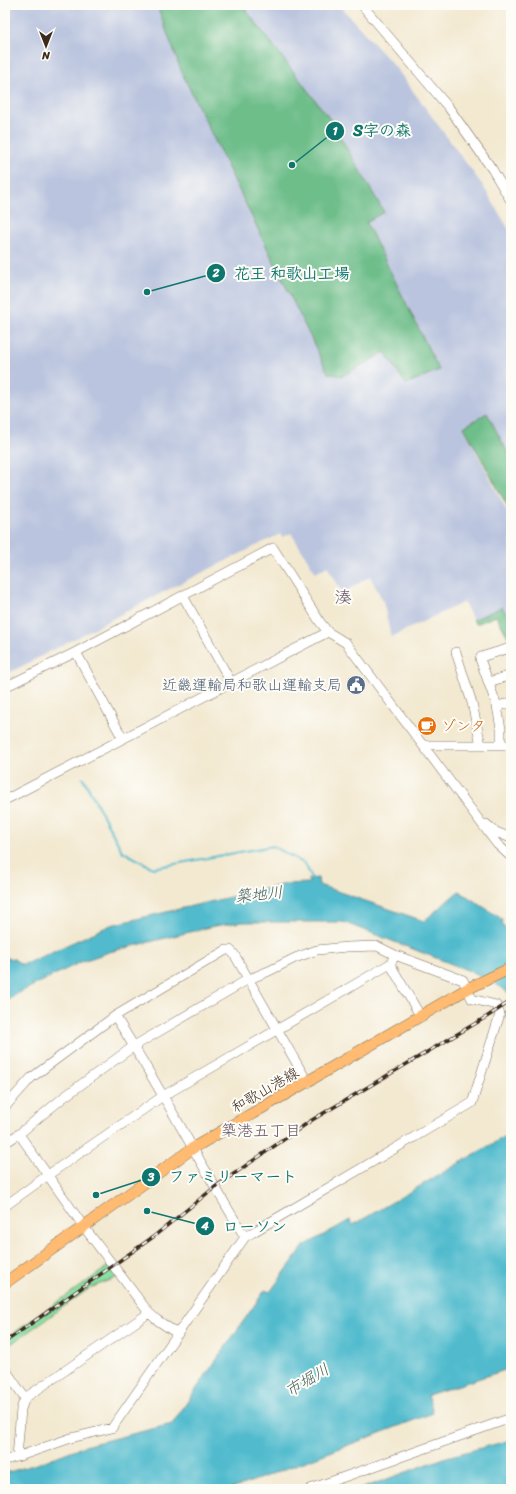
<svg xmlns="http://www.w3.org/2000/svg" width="516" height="1494" font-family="Sriracha,'Klee One',sans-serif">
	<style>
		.industrial { fill: #bac4de }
		.green { fill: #88e0a4; stroke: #628561 }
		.forest { fill: #6ebe8a; stroke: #547454 }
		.water { fill: #51bbcd; stroke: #467276 }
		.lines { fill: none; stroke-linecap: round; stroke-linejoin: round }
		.stream { stroke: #51bbcd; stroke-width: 2 }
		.minor-casing { stroke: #7b6d5d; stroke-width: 10 }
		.major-casing { stroke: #7b6d5d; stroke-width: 12 }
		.minor { stroke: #fff; stroke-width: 9 }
		.major { stroke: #febb71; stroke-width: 11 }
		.rail-casing { stroke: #3b2a1e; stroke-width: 3.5 }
		.rail { stroke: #fdfcf7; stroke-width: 2; stroke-dasharray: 6; stroke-linecap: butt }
		.labels { text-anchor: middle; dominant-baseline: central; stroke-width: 4; stroke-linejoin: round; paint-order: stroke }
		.service-label { font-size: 15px; fill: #4e5e75; stroke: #fdfcf7; text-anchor: end }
		.food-label { font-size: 15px; fill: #c56008; stroke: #fdfcf7; text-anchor: start }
		.street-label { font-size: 15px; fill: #3b2a1e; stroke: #fdfcf7 }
		.water-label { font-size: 16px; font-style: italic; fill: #435d5b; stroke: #fdfcf7 }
		.neighbourhood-label { font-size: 16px; fill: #655361; stroke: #fdfcf7 }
		.quarter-label { font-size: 17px; fill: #655361; stroke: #fdfcf7 }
		.leader { fill: none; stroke: #0f766e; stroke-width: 1.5 }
		.callout-dot { fill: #0f766e; stroke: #fdfcf7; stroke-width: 1.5 }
		.mark-label { font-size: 12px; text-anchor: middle; font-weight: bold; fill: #fff }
		.callout-label { font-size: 16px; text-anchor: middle; font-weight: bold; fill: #0f766e; stroke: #fdfcf7; stroke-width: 4; stroke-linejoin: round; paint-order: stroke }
	</style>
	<rect width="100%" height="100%" fill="#fdfcf7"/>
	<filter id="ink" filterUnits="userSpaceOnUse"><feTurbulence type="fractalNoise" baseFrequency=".025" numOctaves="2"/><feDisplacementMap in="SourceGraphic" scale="8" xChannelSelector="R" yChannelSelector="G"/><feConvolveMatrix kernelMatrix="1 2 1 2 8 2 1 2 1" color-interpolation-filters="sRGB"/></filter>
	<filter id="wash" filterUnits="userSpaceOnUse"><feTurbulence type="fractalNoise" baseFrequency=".012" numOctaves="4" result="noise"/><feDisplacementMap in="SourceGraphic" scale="16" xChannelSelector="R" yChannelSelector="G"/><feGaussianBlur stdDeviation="0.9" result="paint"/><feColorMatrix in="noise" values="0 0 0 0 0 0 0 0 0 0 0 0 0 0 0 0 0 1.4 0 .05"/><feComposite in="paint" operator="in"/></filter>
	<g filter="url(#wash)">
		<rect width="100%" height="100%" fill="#f3e9d1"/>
		<path class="industrial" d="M5,5H157L182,73L343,376L385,351L439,369L366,222L384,212L242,5H339L396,68L483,186L511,233V459L487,413L464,428L511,519V622L502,607L473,620L464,602L391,637L383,601L370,576L343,593L327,566L316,573L291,533L283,537L280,534L173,587L5,675Z"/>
		<path class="green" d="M109,1266L116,1275V1278L90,1288L5,1348V1339Z"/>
		<path class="forest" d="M157,5H242L329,118L384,212L366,222L439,370L406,384L385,352L342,376L328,373L182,73Z
			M487,413L511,459V513L464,427Z
			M502,607L511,622V642L496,616L476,624L473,620Z"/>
		<path class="water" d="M318,878L319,885L424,921L459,891L502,919L503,927L511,931V995L501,987L475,973L343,922H242L214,926L109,952L83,961L40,982L13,996L5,1003V958H6L14,959L21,964H25L111,925L286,884L309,883V879Z
			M511,1133V1368L428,1395L433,1413L232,1489H5V1473L37,1464L84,1446L172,1424L265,1290L270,1292L304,1246L350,1220L353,1225Z
			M511,1440V1489H360L447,1457Z"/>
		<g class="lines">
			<path class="stream" d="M83,778L122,851L153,868L273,846L305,864L313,880"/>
		</g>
	</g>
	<g filter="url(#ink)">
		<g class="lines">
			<g class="minor-casing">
				<path id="minor" d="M362,5L449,108L492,169L511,201
					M183,596L232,684
					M76,652L123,739
					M456,652L472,703L481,745
					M489,682L511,675
					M5,687L76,652L273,548L320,622L328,632L346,643L497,844L511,857
					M497,706L511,703
					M424,745H506L511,747
					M501,745V729L497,706L480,659L481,657L510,648
					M5,800L328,632
					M486,824L496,832L511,838
					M393,959L390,964L421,1017
					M115,1016C161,1088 200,1164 245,1237
					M5,1107L31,1078L115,1016L226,950H230L234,954L308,1083
					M19,1134L84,1227L149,1313L157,1320L178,1334
					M5,1143L19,1134L64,1097L134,1046L247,980L269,971L295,958L317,950L347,947L377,946L395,955L463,980L472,999L496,1005L500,1014L472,1103L245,1237L112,1428L71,1438L17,1457L5,1460
					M5,1206L48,1175L163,1096L390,964
					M5,1369L25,1398
					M17,1457L21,1409L25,1398L149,1313
					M310,1489L511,1418"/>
			</g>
			<g class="major-casing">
				<path id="major" d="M5,1283L193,1148L467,989L511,968"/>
			</g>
			<use href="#minor" class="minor"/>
			<use href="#major" class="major"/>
			<g class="rail-casing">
				<path id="rail" d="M5,1342L153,1237L215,1187L312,1120L488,1016L511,1001"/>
			</g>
			<use href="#rail" class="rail"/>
		</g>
	</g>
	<defs>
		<g id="civic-disc" transform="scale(1)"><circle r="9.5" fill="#5c6f8a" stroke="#fdfcf7"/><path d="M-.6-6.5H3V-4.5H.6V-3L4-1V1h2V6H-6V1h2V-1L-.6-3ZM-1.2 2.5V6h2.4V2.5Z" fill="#fff"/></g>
		<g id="cafe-disc" transform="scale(1)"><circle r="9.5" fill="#e8710a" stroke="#fdfcf7"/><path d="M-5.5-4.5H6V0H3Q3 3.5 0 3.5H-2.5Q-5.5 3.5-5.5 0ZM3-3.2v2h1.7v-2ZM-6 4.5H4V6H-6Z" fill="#fff"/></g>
	</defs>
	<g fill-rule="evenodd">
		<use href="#civic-disc" x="356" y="685"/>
		<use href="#cafe-disc" x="427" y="726"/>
	</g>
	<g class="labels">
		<g class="service-label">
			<text x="342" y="685">近畿運輸局和歌山運輸支局</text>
		</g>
		<g class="food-label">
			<text x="441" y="726">ゾンタ</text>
		</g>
		<g class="street-label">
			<text transform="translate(265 1090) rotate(-30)">和歌山港線</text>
		</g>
		<g class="water-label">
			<text transform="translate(259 894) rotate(-6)">築地川</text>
			<text transform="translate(307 1380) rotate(-31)">市堀川</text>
		</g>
		<g class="neighbourhood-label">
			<text x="261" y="1130">築港五丁目</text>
		</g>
		<g class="quarter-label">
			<text x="343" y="597">湊</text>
		</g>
	</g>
	<path class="leader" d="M292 165L335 131M147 292L216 273M96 1195L151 1177M147 1211L205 1226"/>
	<g class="callout-dot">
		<circle cx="292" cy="165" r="4"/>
		<circle cx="147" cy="292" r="4"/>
		<circle cx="96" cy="1195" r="4"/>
		<circle cx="147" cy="1211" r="4"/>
		<circle cx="335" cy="131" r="10"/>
		<circle cx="216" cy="273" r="10"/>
		<circle cx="151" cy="1177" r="10"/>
		<circle cx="205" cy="1226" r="10"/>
	</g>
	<g class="mark-label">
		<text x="335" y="135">1</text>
		<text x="216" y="277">2</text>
		<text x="151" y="1181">3</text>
		<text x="205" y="1230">4</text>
	</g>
	<g class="callout-label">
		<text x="382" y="136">S字の森</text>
		<text x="292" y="279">花王 和歌山工場</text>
		<text x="233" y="1182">ファミリーマート</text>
		<text x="255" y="1232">ローソン</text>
	</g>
	<rect width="516" height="1494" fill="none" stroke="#fdfcf7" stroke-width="20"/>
	<g transform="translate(46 46) rotate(180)" stroke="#fdfcf7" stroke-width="3" paint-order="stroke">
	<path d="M0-3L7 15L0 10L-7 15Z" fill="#3b2a1e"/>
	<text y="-6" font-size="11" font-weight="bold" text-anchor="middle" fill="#3b2a1e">N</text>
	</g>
</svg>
